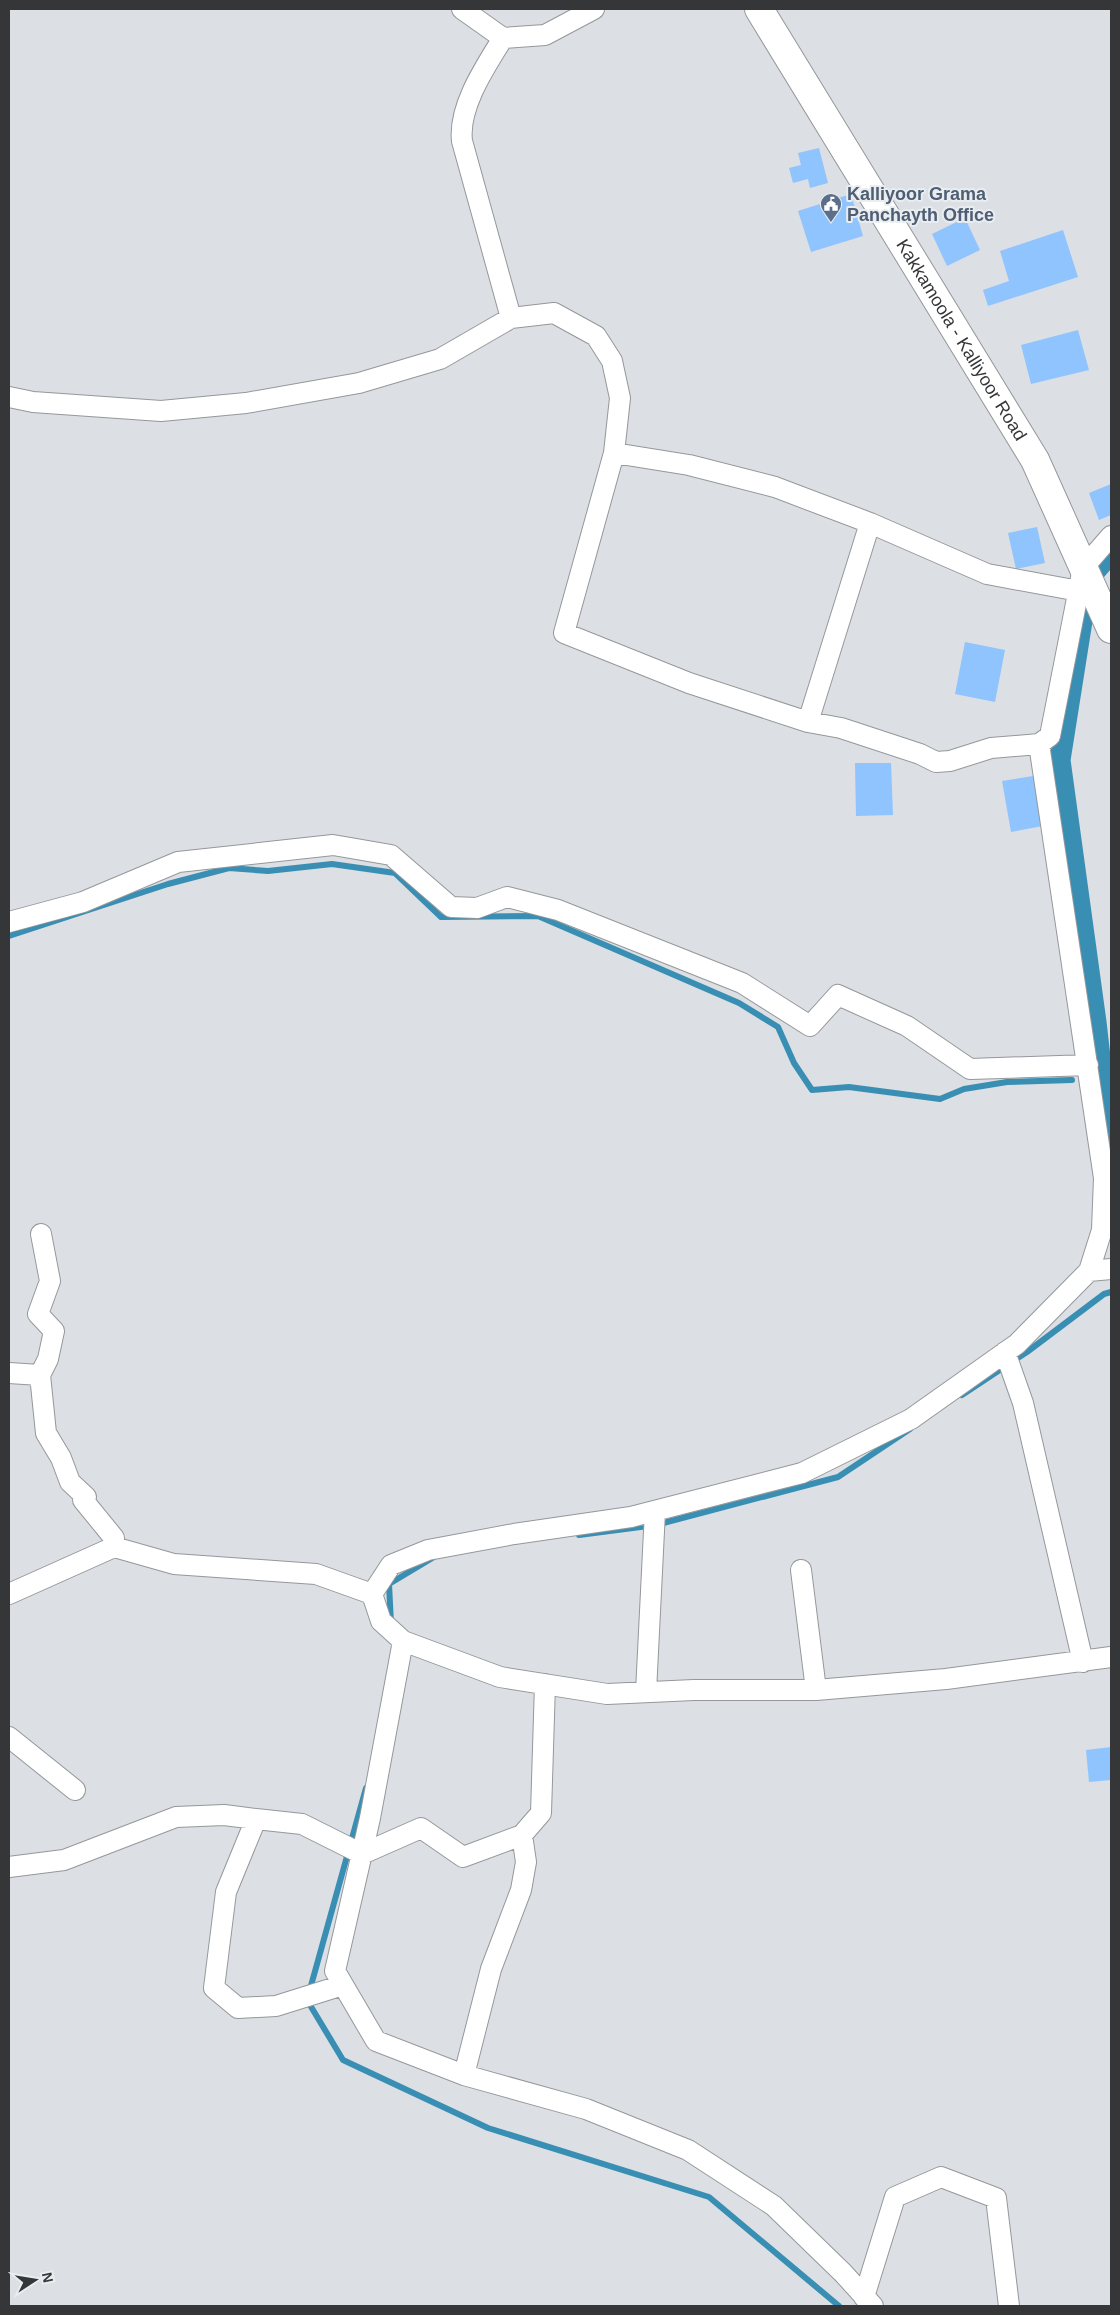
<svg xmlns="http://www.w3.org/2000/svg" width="1120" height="2315" font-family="Helvetica,sans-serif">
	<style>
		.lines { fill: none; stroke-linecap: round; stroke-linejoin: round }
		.stream { stroke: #388eb3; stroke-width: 6 }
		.canal { stroke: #388eb3; stroke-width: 21 }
		.building { fill: #8fc4fe }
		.street-casing { stroke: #94989b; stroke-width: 22 }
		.secondary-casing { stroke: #94989b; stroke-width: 30 }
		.street { stroke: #fff; stroke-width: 20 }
		.secondary { stroke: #fff; stroke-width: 28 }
		.labels { text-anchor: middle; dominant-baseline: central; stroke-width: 4; stroke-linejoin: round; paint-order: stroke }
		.service-label { font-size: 18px; font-weight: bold; fill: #4e5e75; stroke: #e9edf0; text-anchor: start }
		.street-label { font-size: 18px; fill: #353638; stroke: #e9edf0 }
	</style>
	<rect width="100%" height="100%" fill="#dcdfe3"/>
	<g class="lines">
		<path class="stream" d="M9,936L168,884L229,868L268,871L332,864L395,873L441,917L538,916L739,1003L778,1027L794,1063L812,1090L849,1087L940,1099L964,1089L1007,1082L1072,1080
			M1101,1077L1102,1076
			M962,1395L1027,1352L1104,1294L1111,1292
			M579,1535L656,1525L838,1477L910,1429
			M391,1624L389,1584L434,1557
			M366,1788L307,2000L343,2060L488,2128L709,2197L839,2306"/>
		<path class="canal" d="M1092,575L1111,553
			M1085,602L1060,760L1096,1022L1111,1154"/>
	</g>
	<path class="building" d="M819,148L828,183L810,188L808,179L793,183L789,168L801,165L798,153Z
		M851,194L863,236L811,252L798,211Z
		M965,218L980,250L947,266L932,234Z
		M1063,230L1078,277L988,306L983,290L1009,281L1000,251Z
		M1078,330L1089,370L1031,384L1021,345Z
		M1111,484V515L1099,520L1089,493Z
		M1037,527L1045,563L1016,569L1008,533Z
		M965,642L1005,650L995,702L955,694Z
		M855,763H891L893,815L856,816Z
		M1039,775L1048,825L1011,832L1002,781Z
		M1111,1747V1780L1089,1782L1086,1750Z"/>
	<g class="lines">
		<g class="street-casing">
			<path id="street" d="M462,9L503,38
				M594,9L545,35L503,38C485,67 458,107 462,141L511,318L554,313L596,336L612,361L620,398L614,453L564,633L689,683L808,722L841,728L920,754L936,762L950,761L991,748L1039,744L1050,736L1083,568L1111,536
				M9,397L33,402L161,411L246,403L359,383L440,359L511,318
				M614,453L689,465L775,487L870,523L987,574L1079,591
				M808,722L870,523
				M1039,744L1104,1178L1102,1230L1089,1271L1017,1344L911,1419L802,1473L631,1517L514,1534L428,1550L391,1565L372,1594L381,1621L403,1641L500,1677L607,1694L694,1690H816L946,1679L1111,1657
				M9,922L83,902L178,862L333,845L391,855L451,907L477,908L507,897L558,910L742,983L810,1026L838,995L907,1026L970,1069L1088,1065
				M1089,1271L1111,1269
				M1005,1352L1023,1403L1083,1662
				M9,1373L40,1375
				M114,1547L174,1564L316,1574L372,1594
				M801,1570L816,1690
				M9,1594L114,1547V1538L83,1500L86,1497L70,1482L61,1458L46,1433L40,1375L48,1359L54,1331L38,1314L50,1281L41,1234
				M403,1641L370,1818L335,1971L376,2041L464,2075L586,2109L688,2150L774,2206L843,2273L873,2306
				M646,1692L655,1511
				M9,1737L75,1790
				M256,1819L302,1824L362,1854L421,1828L463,1857L522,1835
				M9,1867L64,1860L176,1817L224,1815L256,1819L226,1892L214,1988L238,2008L276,2006L343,1985
				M464,2075L491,1969L521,1890L526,1862L522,1835L541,1813L545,1684
				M864,2297L895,2197L941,2177L996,2198L1009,2306"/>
		</g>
		<g class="secondary-casing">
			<g id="secondary">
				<path id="s1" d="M759,9L1035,460L1111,629"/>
			</g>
		</g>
		<use href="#street" class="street"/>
		<use href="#secondary" class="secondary"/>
	</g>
	<defs>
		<g id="civic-pin" transform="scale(1.125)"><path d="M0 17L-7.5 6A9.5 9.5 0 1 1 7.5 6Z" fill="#5c6f8a" stroke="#e9edf0"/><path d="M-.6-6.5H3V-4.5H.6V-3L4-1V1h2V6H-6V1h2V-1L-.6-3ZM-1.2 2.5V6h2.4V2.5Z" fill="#fff"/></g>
	</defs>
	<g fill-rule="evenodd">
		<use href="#civic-pin" x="831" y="204"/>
	</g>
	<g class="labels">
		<g class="service-label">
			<text x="847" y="194">Kalliyoor Grama<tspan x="847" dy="21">Panchayth Office</tspan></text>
		</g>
		<g class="street-label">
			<text stroke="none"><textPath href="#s1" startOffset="388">Kakkamoola - Kalliyoor Road</textPath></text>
		</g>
	</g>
	<rect width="1120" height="2315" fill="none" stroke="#353638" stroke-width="20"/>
	<g transform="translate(35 2280) rotate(78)" stroke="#e9edf0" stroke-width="4" paint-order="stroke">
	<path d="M0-4L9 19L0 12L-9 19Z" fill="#353638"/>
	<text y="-8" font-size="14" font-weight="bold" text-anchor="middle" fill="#353638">N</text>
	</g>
</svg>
